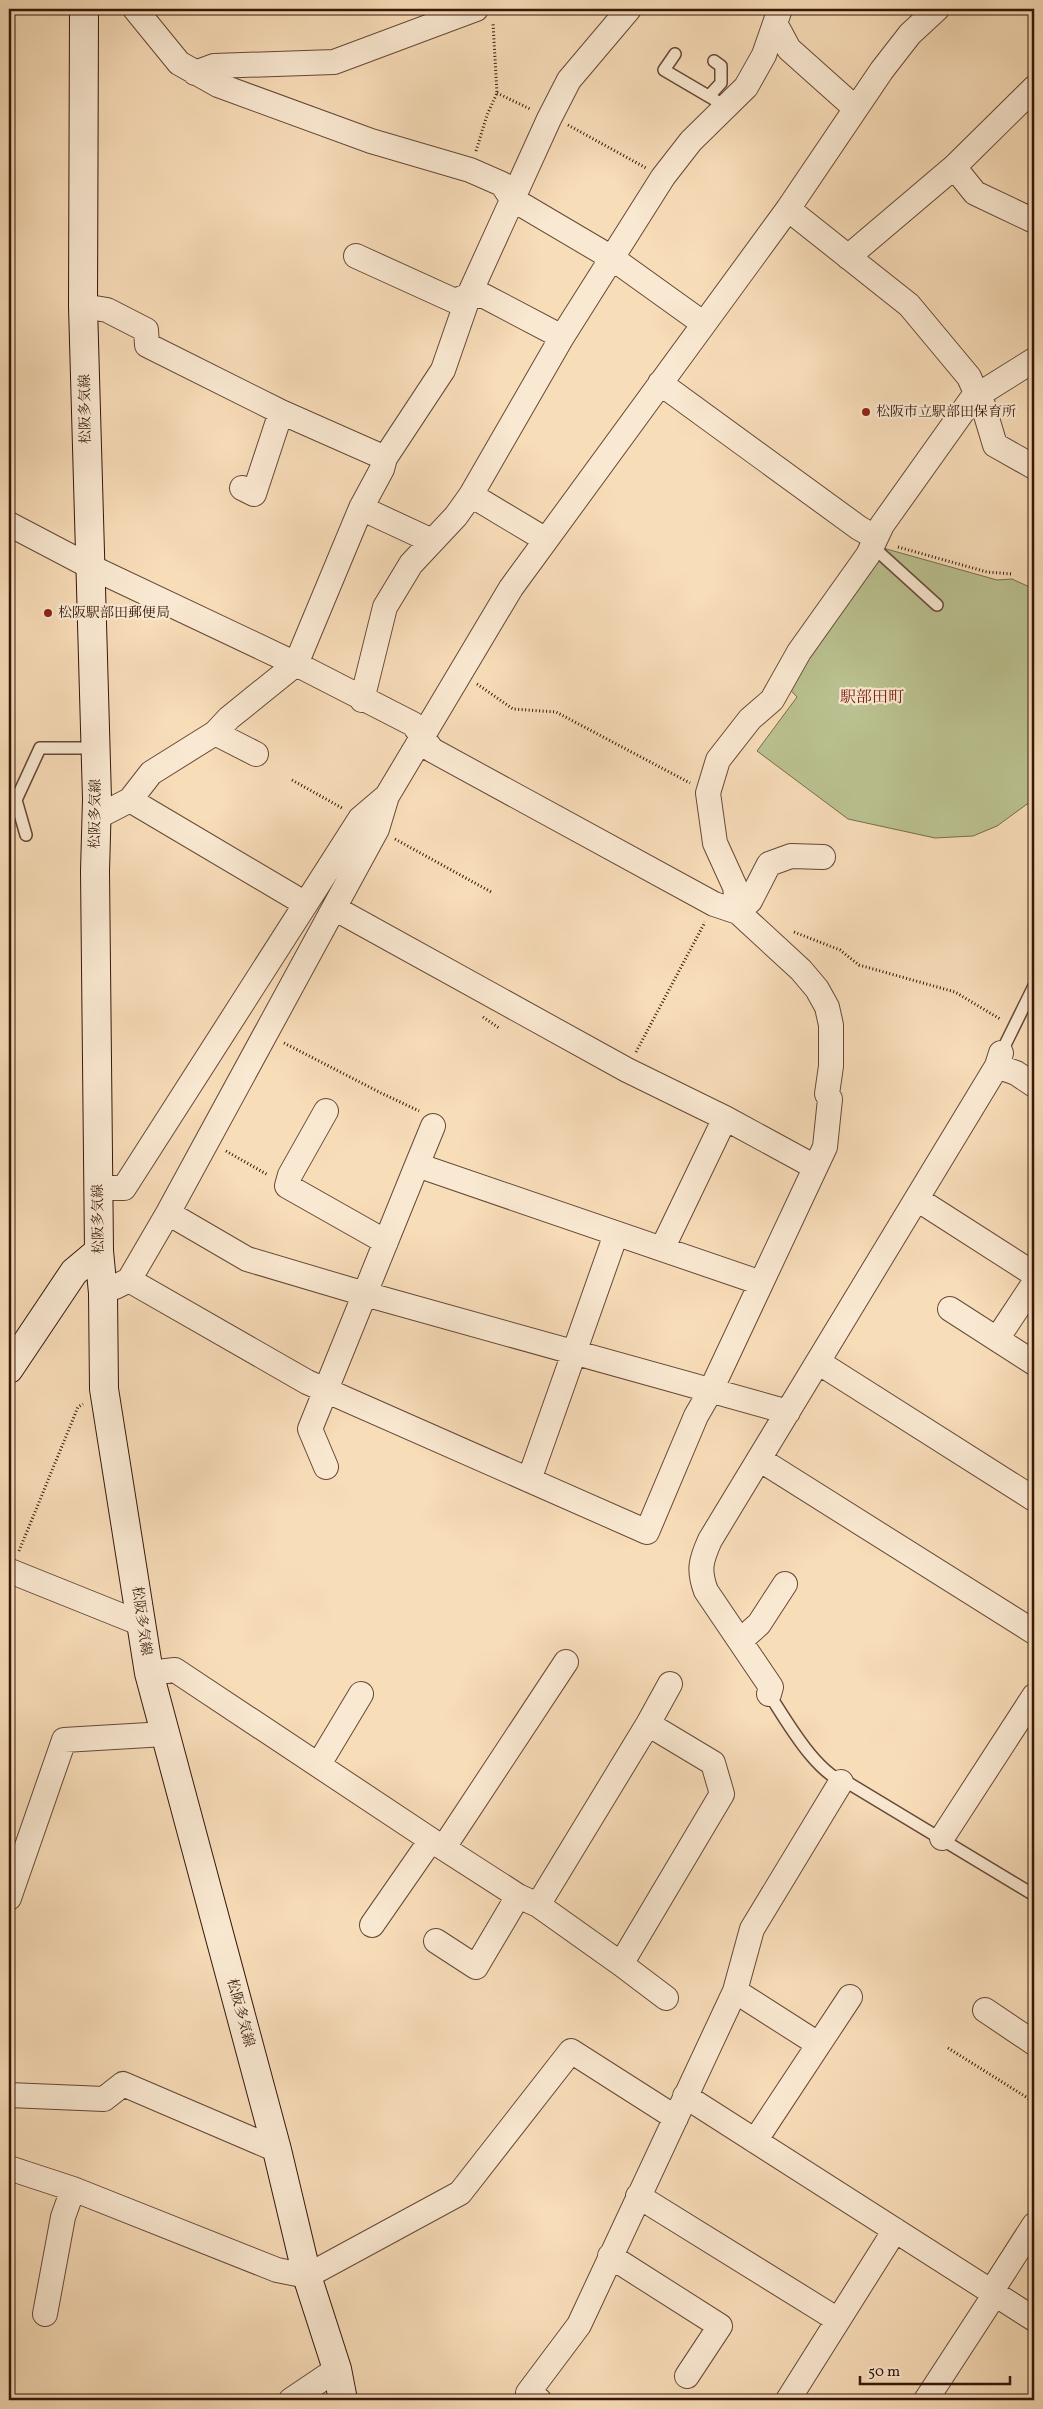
<svg xmlns="http://www.w3.org/2000/svg" width="1043" height="2409" font-family="Vollkorn,'Noto Serif JP',serif">
	<style>
		.green { fill: #bbc291; stroke: #786c4e }
		.lines { fill: none; stroke-linecap: round; stroke-linejoin: round }
		.service-casing { stroke: #664836; stroke-width: 14 }
		.minor-casing { stroke: #664836; stroke-width: 26 }
		.secondary-casing { stroke: #35170a; stroke-width: 30 }
		.path { stroke: #35170a; stroke-width: 3; stroke-dasharray: 1 2.5; stroke-linecap: butt }
		.service { stroke: #fae9d2; stroke-width: 11 }
		.minor { stroke: #fae9d2; stroke-width: 24 }
		.secondary { stroke: #fae9d2; stroke-width: 28 }
		.poi-dot { fill: #8f2418; stroke: #fae9d2; stroke-width: 2 }
		.labels { text-anchor: middle; dominant-baseline: central; stroke-width: 4.5; stroke-linejoin: round; paint-order: stroke }
		.street-label { font-size: 14px; fill: #35170a; stroke: #fae9d2 }
		.poi-label { font-size: 14px; fill: #35170a; stroke: #fae9d2; text-anchor: start }
		.quarter-label { font-size: 16px; fill: #7a1f14; stroke: #fae9d2 }
	</style>
	<rect width="100%" height="100%" fill="#f8ddb9"/>
	<filter id="stains"><feTurbulence type="fractalNoise" baseFrequency=".004" numOctaves="4"/><feColorMatrix values="0 0 0 0 .2 0 0 0 0 .09 0 0 0 0 .02 0 0 0 .5 -.17"/></filter>
	<radialGradient id="worn" r=".72"><stop offset=".6" stop-color="#630" stop-opacity="0"/><stop offset="1" stop-color="#630" stop-opacity=".3"/></radialGradient>
	<path class="green" d="M883,548L997,580L1012,579L1034,589V799L997,826L973,836L935,838L848,819L757,751L797,697L785,684Z"/>
	<g class="lines">
		<g class="service-casing">
			<path id="service" d="M675,54L664,70L727,107
				M709,96L721,83V66L714,61
				M872,546L937,605
				M26,835L16,800L40,748H95
				M1001,1053L1034,986
				M769,1694C786,1720 818,1778 850,1784L1034,1895"/>
		</g>
		<g class="minor-casing">
			<path id="minor" d="M135,9L179,63L218,85L371,141L470,170L502,184L512,199L612,258L704,324
				M776,25L789,49L855,108
				M195,73L214,66L334,62L476,9
				M954,167L975,193L1034,221
				M356,256L455,301L469,295L484,296L562,337
				M848,257L954,167L1034,88
				M83,306L107,310L146,330L147,345L281,412L385,458
				M1034,360L986,390L976,393L983,405L995,445L1034,467
				M660,383L859,528L875,537
				M242,488L254,494L281,412
				M471,495L546,540
				M361,508L432,541
				M9,524L89,566L296,664L413,724L432,750L714,904L738,912L801,970L817,989L827,1007L831,1025V1066L827,1094L830,1099L825,1147L711,1390L696,1416L647,1532L307,1382L129,1280
				M362,700L385,607L411,564L456,516L471,495L562,337L663,177L691,141L746,87L764,55L780,9
				M215,733L256,754
				M130,800L304,903
				M97,817L130,800L151,773L215,733L229,718L296,664L361,508L382,469L385,458L443,370L469,295L549,119L569,80L629,9
				M334,908L627,1070L725,1118
				M738,912L735,887L715,843L708,793L718,760L750,719L772,700L799,652L868,555L882,525L976,393L969,377L909,305L788,209
				M738,912L750,901L769,864L791,856L823,857
				M997,1066L1016,1073L1034,1085
				M326,1111L290,1175L287,1186L386,1242
				M433,1126L417,1165L761,1283
				M98,1188H124L360,819L387,796
				M917,1199L1034,1274
				M168,1213L247,1259L365,1294L788,1412
				M662,1249L725,1118L815,1167
				M115,1287L129,1280L168,1213L377,829L387,796L511,588L788,209L882,70L910,34L937,9
				M950,1309L1034,1363
				M997,1339L1034,1283
				M818,1362L1034,1499
				M759,1459L1034,1632
				M326,1467L310,1429L417,1165
				M529,1480L616,1234
				M10,1571L142,1624
				M740,1641L759,1624L785,1584
				M149,1673L175,1670L431,1840L518,1896L538,1905L621,1964L722,1794L713,1763L648,1724L538,1905
				M769,1694L771,1687L706,1591C698,1570 701,1560 710,1540L997,1066L1001,1053
				M648,1724L670,1684
				M319,1764L361,1694
				M942,1838L1034,1696
				M444,1847L566,1662
				M9,1898L64,1740L165,1734
				M372,1925L431,1840
				M436,1941L476,1967L518,1896
				M621,1964L666,1998
				M735,1991L818,2044
				M985,2010L1034,2043
				M9,2095L104,2099L123,2084L277,2150
				M685,2096L1034,2319
				M755,2141L850,1997
				M9,2168L73,2189L277,2270L307,2276L460,2193L571,2051L676,2118
				M638,2196L838,2320
				M610,2256L720,2326L687,2376
				M991,2292L1034,2225
				M45,2314L63,2217L73,2189
				M291,2400L337,2369
				M539,2400L528,2393L579,2325L735,1991L752,1929L841,1782
				M788,2400L895,2230
				M926,2400L995,2294"/>
		</g>
		<g class="secondary-casing">
			<path id="secondary" d="M84,9L83,306L97,799L95,871L99,1251L103,1293L104,1389L149,1673L277,2150L307,2276L337,2369L343,2400
				M9,1369L74,1272L99,1251"/>
		</g>
		<path class="path" d="M497,93L530,109
			M568,125L646,168
			M476,151L487,115L497,93L493,23
			M898,547L987,572L1012,574
			M477,684L513,709L556,712L690,783
			M292,780L342,808
			M395,839L493,893
			M794,932L840,950L859,965L955,992L1000,1019
			M483,1017L499,1028
			M284,1043L381,1093L419,1111
			M636,1052L705,922
			M226,1151L268,1175
			M19,1551L78,1407L83,1404
			M948,2048L1034,2102"/>
		<use href="#service" class="service"/>
		<use href="#minor" class="minor"/>
		<use href="#secondary" class="secondary"/>
	</g>
	<g class="poi-dot">
		<circle cx="866" cy="412" r="5"/>
		<circle cx="48" cy="613" r="5"/>
	</g>
	<g class="labels">
		<g class="street-label">
			<text transform="translate(86 409) rotate(-91)">松阪多気線</text>
			<text transform="translate(96 814) rotate(-89)">松阪多気線</text>
			<text transform="translate(99 1219) rotate(-91)">松阪多気線</text>
			<text transform="translate(141 1621) rotate(82)">松阪多気線</text>
			<text transform="translate(240 2013) rotate(75)">松阪多気線</text>
		</g>
		<g class="poi-label">
			<text x="876" y="412">松阪市立駅部田保育所</text>
			<text x="58" y="613">松阪駅部田郵便局</text>
		</g>
		<g class="quarter-label">
			<text x="872" y="698">駅部田町</text>
		</g>
	</g>
	<rect width="1043" height="2409" fill="none" stroke="#f8ddb9" stroke-width="30"/>
	<rect x="10" y="10" width="1023" height="2389" fill="none" stroke="#35170a" stroke-width="2.5"/>
	<rect x="15" y="15" width="1013" height="2379" fill="none" stroke="#35170a"/>
	<path d="M860 2376v8h150v-8" fill="none" stroke="#35170a" stroke-width="2.5"/>
	<text x="868" y="2376" font-size="15" fill="#35170a" stroke="#fae9d2" stroke-width="4" paint-order="stroke">50 m</text>
	<rect width="100%" height="100%" filter="url(#stains)"/>
	<rect width="100%" height="100%" fill="url(#worn)"/>
</svg>
